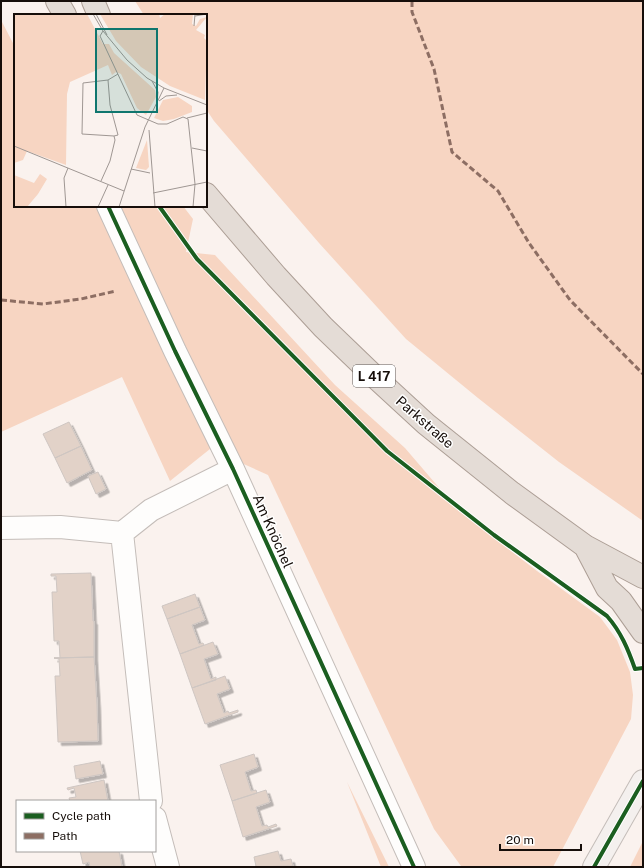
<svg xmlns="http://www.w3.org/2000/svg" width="644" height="868" font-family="'Public Sans',sans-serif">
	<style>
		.green { fill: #f7d5c2 }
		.building { fill: #e2d2c8; stroke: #cec6c2; filter: url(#shadow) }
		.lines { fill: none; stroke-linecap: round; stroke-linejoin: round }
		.minor-casing { stroke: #c4bdb9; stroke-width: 24 }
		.secondary-casing { stroke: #c4bdb9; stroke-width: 24 }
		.trunk-casing { stroke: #ac9e95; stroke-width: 24 }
		.minor { stroke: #fefdfc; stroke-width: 22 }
		.secondary { stroke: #f4f0ee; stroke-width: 22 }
		.trunk { stroke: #e4dcd6; stroke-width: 22 }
		.quiet { stroke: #8d6e63; stroke-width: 3; stroke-dasharray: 6 3; stroke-linecap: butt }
		.cycleway-casing { stroke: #fff; stroke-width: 6 }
		.cycleway { stroke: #1b5e20; stroke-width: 4 }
		.labels { text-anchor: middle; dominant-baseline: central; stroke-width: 3; stroke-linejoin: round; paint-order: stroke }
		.shield { fill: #fff; stroke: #5c5654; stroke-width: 1 }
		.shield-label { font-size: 13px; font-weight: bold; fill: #160e0a }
		.street-label { font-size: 14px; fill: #160e0a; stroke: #fff }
		.inset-road { fill: none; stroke: #9f9793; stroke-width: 1 }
		.view { fill: #0f766e; fill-opacity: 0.15; stroke: #0f766e; stroke-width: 2 }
		.inset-edge { fill: none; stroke: #160e0a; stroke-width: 2 }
	</style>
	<defs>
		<filter id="shadow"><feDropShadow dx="3.5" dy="3.5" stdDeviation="0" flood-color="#0004"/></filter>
	</defs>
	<rect width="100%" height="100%" fill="#faf2ee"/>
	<path class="green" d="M135,1H643V521L559,462L478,398L406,339L319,243L214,121L206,109V15H144Z
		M1,20L15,47V206H183L193,219L186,252L215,255L335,385L405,448L459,511L537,571L600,617L617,640L630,672L633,695L631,719L553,867H463L461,866L434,829L268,475L210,449L170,481L122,377L1,432Z
		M347,782L389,867H381Z
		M643,841V867H630Z"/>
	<path class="building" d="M69,422L81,446L55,458L43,434Z
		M81,446L92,470L67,483L55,458Z
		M98,472L106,489L96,494L88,476Z
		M91,573L93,621H94V657L54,658H60L59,641H54L52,592H57L56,576H51V574Z
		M195,594L200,607L167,619L162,606Z
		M200,607L205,620L192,625L199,644L203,643L204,645L180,654L167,619Z
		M213,642L218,654L204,659L211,679L216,677V680L192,688L180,654Z
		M94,657L97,705L98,741L58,742L55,676H60L59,659L54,658Z
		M225,676L230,689L217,694L224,713L228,711L229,713L238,710V712L205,724L192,688Z
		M254,754L258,767L245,772L251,791L256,790L257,793L232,801L220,765Z
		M100,761L103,774L76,779L74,766Z
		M104,780L108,801H70L69,798L76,797L74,788L68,790L67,788Z
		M266,790L270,802L256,807L262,826L267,825L268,827L276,824L277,826L243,837L232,801Z
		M80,851H119L122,867H90L89,862L83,864Z
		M278,851L281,861L291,859L293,866L253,867L256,866L254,857Z"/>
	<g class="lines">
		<g class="minor-casing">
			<path id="minor" d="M108,206L175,351L233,469L414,867
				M1,528L60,527L122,533L151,510L233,469
				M122,533L151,801
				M155,818L168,867"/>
		</g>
		<g class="secondary-casing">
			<path id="secondary" d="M594,867L643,781"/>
		</g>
		<g class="trunk-casing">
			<path id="trunk" d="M57,1L65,15
				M93,1L99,15
				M206,194L276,276L323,327L376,378L426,424L512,493L585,546L643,577
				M585,546L607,588L621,601L643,632"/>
		</g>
		<use href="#minor" class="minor"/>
		<use href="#secondary" class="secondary"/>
		<use href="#trunk" class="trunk"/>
		<path class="quiet" d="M412,1V12L434,69L452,152L498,191L529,243L570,300L643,374
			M1,300L43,304L81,299L116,291"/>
		<g class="cycleway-casing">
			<path id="cycleway" d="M108,206L175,351L233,469L414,867
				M159,206L197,259L387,451L494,535L607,616C621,632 628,649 635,669L643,668
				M594,867L643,781"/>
		</g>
		<use href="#cycleway" class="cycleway"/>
	</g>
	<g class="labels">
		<rect class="shield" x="353" y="365" width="42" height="22" rx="3"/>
		<g class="shield-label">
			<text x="374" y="376">L 417</text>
		</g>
		<g class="street-label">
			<text transform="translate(425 422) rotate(41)">Parkstraße</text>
			<text transform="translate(273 531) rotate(66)">Am Knöchel</text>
		</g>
	</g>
	<g transform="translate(14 14)">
		<rect width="193" height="193" fill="#faf2ee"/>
		<path d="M0,0H73L89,30H95L100,39L141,76L142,83L132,101L123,94L107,60L102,58L98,61L94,51L56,68L53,80L52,151L13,137L9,146L0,149ZM86,0H145L146,4L151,0H179L178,10L182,12L186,5L193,3L182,16L191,21L190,24L193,27L191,86L156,72L127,53L102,27ZM164,83L178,92V98L160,105L149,107L140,104L149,86ZM133,126L135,153L132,156L122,154ZM26,160L33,165L24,180L13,193H0V161L20,169Z" fill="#f7d5c2"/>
		<path class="inset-road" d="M79,0L89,17L113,46L133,64L150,74M82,0L93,21M181,2L193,0M180,12L181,0M89,17L86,22L123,101L144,110H153L169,103L174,105L181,170L179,193M94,66L96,91L104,121L100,122M138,67L144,78L143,89M145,87L152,82L163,81M173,104L193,99M135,116L141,193M0,132L110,177M178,134L193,137M117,155L136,159M87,167L96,147L101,126L100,122L68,120L69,69L94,66L104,60M139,179L193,168M52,193L50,164L54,154M84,193L94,171M105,193L131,113L150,74L193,91"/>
		<path class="view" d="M82,15H143V98H82Z"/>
		<rect width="193" height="193" class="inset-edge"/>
	</g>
	<rect width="644" height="868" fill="none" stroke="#160e0a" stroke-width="4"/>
	<rect x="16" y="800" width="140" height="52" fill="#ffffff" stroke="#a29f9d"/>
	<rect x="24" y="813" width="20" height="6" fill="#1b5e20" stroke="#a29f9d"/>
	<text x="52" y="820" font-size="12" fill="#160e0a">Cycle path</text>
	<rect x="24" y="833" width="20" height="6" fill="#8d6e63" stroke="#a29f9d"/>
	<text x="52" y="840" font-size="12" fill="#160e0a">Path</text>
	<path d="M500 844v6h81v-6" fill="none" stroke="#160e0a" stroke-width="2"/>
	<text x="506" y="844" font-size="12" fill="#160e0a" stroke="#ffffff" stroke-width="3" paint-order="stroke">20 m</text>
</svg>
